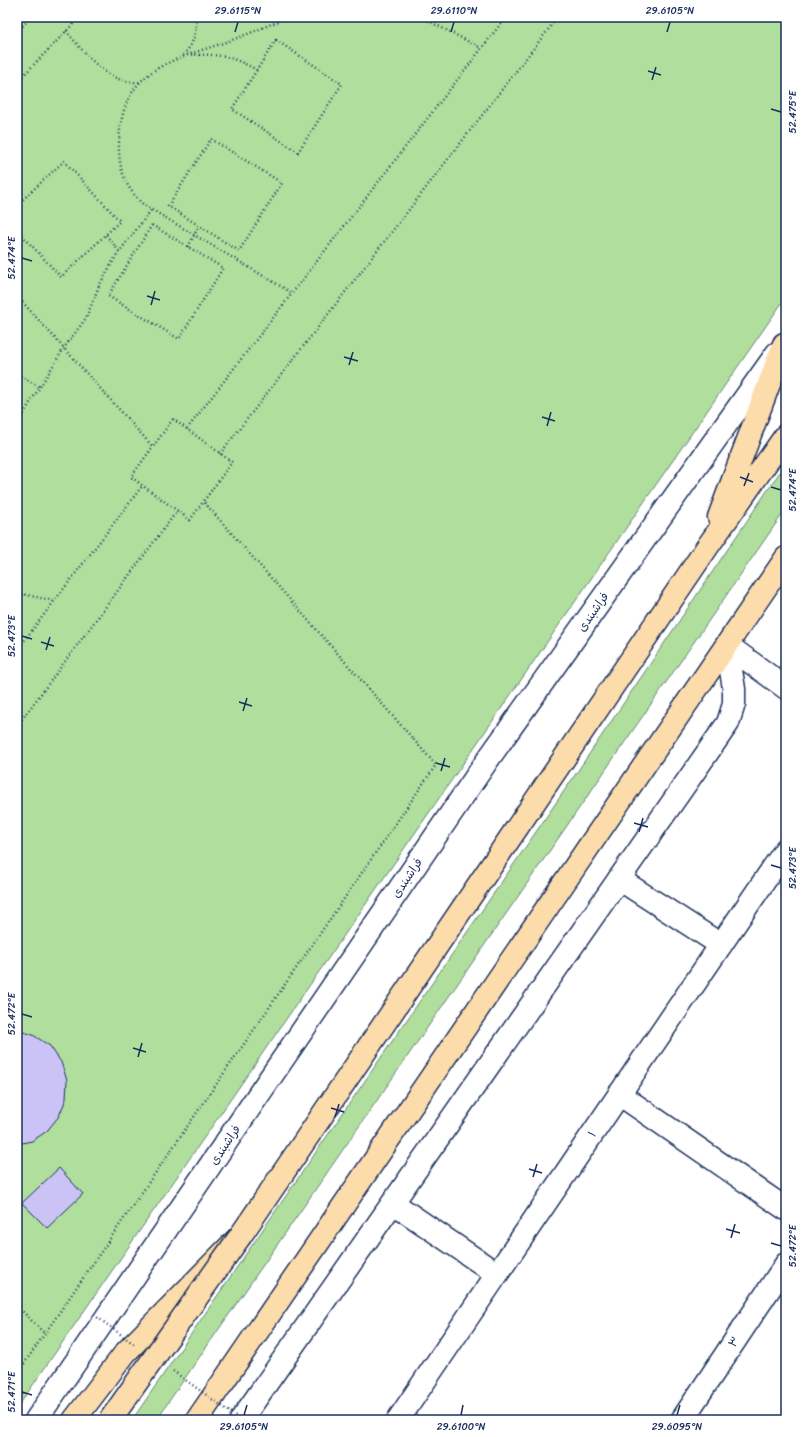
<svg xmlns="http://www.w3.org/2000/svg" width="803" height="1437" font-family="Sriracha,'Playpen Sans Arabic',sans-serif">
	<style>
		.green { fill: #b0de9c; stroke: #66867d }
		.building { fill: #cbc3f5; stroke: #1b2f5e }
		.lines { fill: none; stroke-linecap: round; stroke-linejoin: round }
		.minor-casing { stroke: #1b2f5e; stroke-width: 25 }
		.secondary-casing { stroke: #1b2f5e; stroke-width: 25 }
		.primary-casing { stroke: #1b2f5e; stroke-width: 25 }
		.path { stroke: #1b2f5e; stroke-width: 2.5; stroke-dasharray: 1 3; stroke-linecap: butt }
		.minor { stroke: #fff; stroke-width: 22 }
		.secondary { stroke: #fff; stroke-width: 22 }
		.primary { stroke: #fddcac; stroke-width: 22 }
		.primary-bridge-casing { stroke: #1b2f5e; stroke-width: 25; stroke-linecap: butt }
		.path-bridge { stroke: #1b2f5e; stroke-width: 2.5; stroke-dasharray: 1 3; stroke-linecap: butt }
		.primary-bridge { stroke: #fddcac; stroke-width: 22 }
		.ticks { fill: none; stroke: #1b2f5e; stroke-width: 1.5 }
		.labels { text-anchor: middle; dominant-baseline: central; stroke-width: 3; stroke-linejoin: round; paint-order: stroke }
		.street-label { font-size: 12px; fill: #1b2f5e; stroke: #fff }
		.neatline { fill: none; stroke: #1b2f5e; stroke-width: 1.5 }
		.ticks-label { font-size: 10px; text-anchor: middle; fill: #1b2f5e }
	</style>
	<rect width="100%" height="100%" fill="#fff"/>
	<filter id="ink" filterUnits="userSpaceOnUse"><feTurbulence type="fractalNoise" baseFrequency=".025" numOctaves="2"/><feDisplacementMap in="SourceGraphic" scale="8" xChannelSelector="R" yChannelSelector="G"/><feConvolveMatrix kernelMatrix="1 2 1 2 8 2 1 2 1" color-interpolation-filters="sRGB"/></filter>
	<g filter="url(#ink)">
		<path class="green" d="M17,17H786V297L17,1408Z
			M786,463V509L156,1420H132L573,778Z"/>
		<path class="building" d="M17,1030L33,1035L50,1046L61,1062L67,1080L66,1099L59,1116L47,1131L32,1141L17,1144Z
			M59,1168L83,1194L47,1228L22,1203Z"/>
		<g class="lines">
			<g class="minor-casing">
				<path id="minor" d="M619,879L721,945
					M619,1094L786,1209
					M393,1203L497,1274
					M398,1420L786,849
					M682,1420L786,1264"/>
			</g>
			<g class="secondary-casing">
				<path id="secondary" d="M727,645L786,688
					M36,1420L489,758L777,353
					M241,1420L728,723L734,704V689L727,645"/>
			</g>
			<g class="primary-casing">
				<path id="primary" d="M719,517L784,344
					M74,1420L126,1352L241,1235L708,546L786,435
					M197,1420L786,558"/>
			</g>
			<path class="path" d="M289,17C268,25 247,35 226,42C169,62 122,68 119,142C118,168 125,188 144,205L292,293
				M421,17L481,48
				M66,31C87,55 107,85 141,82
				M17,32L31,17
				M276,40L342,84L298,152L232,109Z
				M183,55C195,43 195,33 197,17
				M187,55C219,54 229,55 257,70
				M17,82L80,17
				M211,139L282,183L239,251L168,206Z
				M17,205L64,161L120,221L61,277L17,230
				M152,225L223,268L179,339L108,296Z
				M106,235L120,252
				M188,247L199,226
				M17,296L153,447
				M17,374L40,387
				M173,419L232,462L190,520L131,477Z
				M17,424L64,348L86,318L99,286L116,256L152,209
				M187,429L506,17
				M220,454L558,17
				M17,593L55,601
				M17,650L143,485
				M17,726L177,511
				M17,1306L44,1333
				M17,1374L436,765L203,501
				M17,1388L24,1395"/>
			<use href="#minor" class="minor"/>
			<use href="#secondary" class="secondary"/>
			<use href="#primary" class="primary"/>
			<g class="primary-bridge-casing">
				<path id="primary-bridge" d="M110,1420L241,1235"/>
			</g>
			<path class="path-bridge" d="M94,1315L134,1344
				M173,1371L241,1420"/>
			<use href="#primary-bridge" class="primary-bridge"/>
		</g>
	</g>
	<path class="ticks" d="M235,32L238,22M451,32L454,22M667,32L670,22M648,71L661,75M652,80L656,67M771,109L781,112M22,258L32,261M147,296L160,300M151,305L155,291M344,357L358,361M349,365L353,352M542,417L555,421M547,426L551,412M740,477L753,482M744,486L749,473M771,487L781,490M22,636L32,639M41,642L54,646M46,650L50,637M239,702L252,706M243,711L247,698M436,763L450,767M441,771L445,758M634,823L648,827M639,832L643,818M771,865L781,868M22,1014L32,1017M133,1048L146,1052M138,1057L142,1043M331,1108L344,1112M335,1117L339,1104M529,1169L542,1173M533,1177L537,1164M726,1229L740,1233M731,1238L735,1224M771,1243L781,1246M22,1392L32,1395M244,1415L247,1405M461,1415L463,1405M677,1415L680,1405"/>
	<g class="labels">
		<g class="street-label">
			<text transform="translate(593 612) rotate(-55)">فراشبندی</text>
			<text transform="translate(407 878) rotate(-56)">فراشبندی</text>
			<text transform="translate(592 1134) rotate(-56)">۱</text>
			<text transform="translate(225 1145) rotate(-56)">فراشبندی</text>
			<text transform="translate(734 1342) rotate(-56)">۳</text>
		</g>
	</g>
	<rect width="803" height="1437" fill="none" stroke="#fff" stroke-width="44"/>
	<rect x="22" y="22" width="759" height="1393" class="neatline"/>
	<g class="ticks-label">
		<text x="238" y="14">29.6115°N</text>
		<text x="454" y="14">29.6110°N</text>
		<text x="670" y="14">29.6105°N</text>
		<text transform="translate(792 112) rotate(-90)" y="4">52.475°E</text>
		<text transform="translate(11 258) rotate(-90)" y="4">52.474°E</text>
		<text transform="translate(792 490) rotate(-90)" y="4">52.474°E</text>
		<text transform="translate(11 636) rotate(-90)" y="4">52.473°E</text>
		<text transform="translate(792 868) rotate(-90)" y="4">52.473°E</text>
		<text transform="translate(11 1014) rotate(-90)" y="4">52.472°E</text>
		<text transform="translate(792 1246) rotate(-90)" y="4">52.472°E</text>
		<text transform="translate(11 1392) rotate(-90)" y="4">52.471°E</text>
		<text x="244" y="1430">29.6105°N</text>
		<text x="461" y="1430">29.6100°N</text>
		<text x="677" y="1430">29.6095°N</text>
	</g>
</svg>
